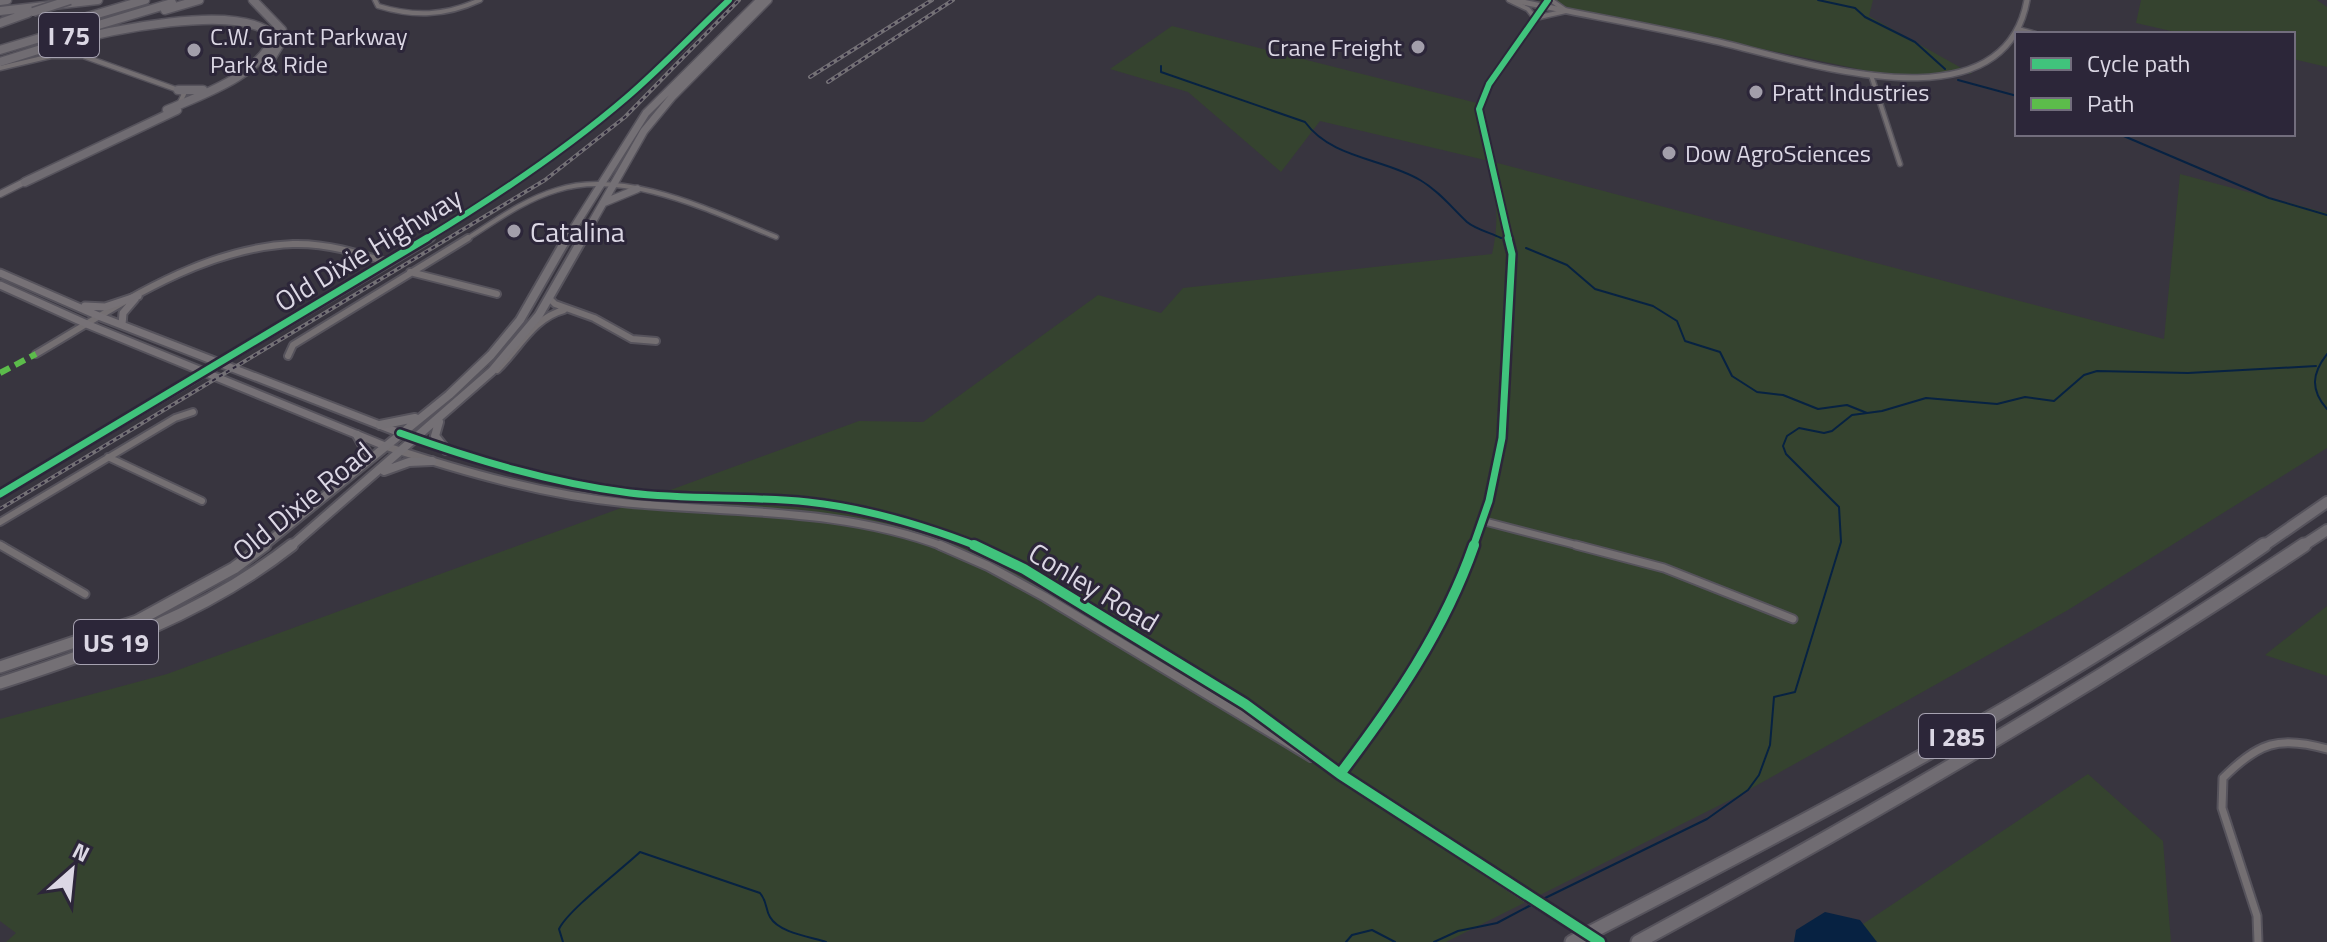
<svg xmlns="http://www.w3.org/2000/svg" width="2327" height="942" font-family="'Titillium Web',sans-serif">
	<style>
		.green { fill: #35432f }
		.water { fill: #072242 }
		.lines { fill: none; stroke-linecap: round; stroke-linejoin: round }
		.stream { stroke: #072242; stroke-width: 2 }
		.minor-far2-casing { stroke: #56535c; stroke-width: 7 }
		.minor-far1-casing { stroke: #56535c; stroke-width: 10 }
		.minor-casing { stroke: #56535c; stroke-width: 11 }
		.tertiary-far2-casing { stroke: #56535c; stroke-width: 8 }
		.tertiary-far1-casing { stroke: #56535c; stroke-width: 11 }
		.tertiary-casing { stroke: #56535c; stroke-width: 12 }
		.secondary-far1-casing { stroke: #56535c; stroke-width: 9 }
		.secondary-casing { stroke: #56535c; stroke-width: 11 }
		.primary-far2-casing { stroke: #56535c; stroke-width: 10 }
		.primary-far1-casing { stroke: #56535c; stroke-width: 12 }
		.primary-casing { stroke: #56535c; stroke-width: 15 }
		.motorway-far2-casing { stroke: #56535c; stroke-width: 11 }
		.motorway-far1-casing { stroke: #56535c; stroke-width: 14 }
		.motorway-casing { stroke: #56535c; stroke-width: 17 }
		.minor-far2 { stroke: #746f72; stroke-width: 4 }
		.minor-far1 { stroke: #746f72; stroke-width: 6 }
		.minor { stroke: #746f72; stroke-width: 7 }
		.tertiary-far2 { stroke: #746f72; stroke-width: 5 }
		.tertiary-far1 { stroke: #746f72; stroke-width: 7 }
		.tertiary { stroke: #746f72; stroke-width: 8 }
		.secondary-far1 { stroke: #767176; stroke-width: 6 }
		.secondary { stroke: #767176; stroke-width: 7 }
		.primary-far2 { stroke: #747075; stroke-width: 7 }
		.primary-far1 { stroke: #747075; stroke-width: 8 }
		.primary { stroke: #747075; stroke-width: 11 }
		.motorway-far2 { stroke: #706c72; stroke-width: 8 }
		.motorway-far1 { stroke: #706c72; stroke-width: 10 }
		.motorway { stroke: #706c72; stroke-width: 13 }
		.rail-casing { stroke: #747176; stroke-width: 4 }
		.rail { stroke: #2c2639; stroke-width: 2; stroke-dasharray: 4; stroke-linecap: butt }
		.minor-bridge-casing { stroke: #56535c; stroke-width: 10; stroke-linecap: butt }
		.tertiary-bridge-casing { stroke: #56535c; stroke-width: 12; stroke-linecap: butt }
		.motorway-bridge-casing { stroke: #56535c; stroke-width: 11; stroke-linecap: butt }
		.minor-bridge { stroke: #746f72; stroke-width: 6 }
		.tertiary-bridge { stroke: #746f72; stroke-width: 8 }
		.motorway-bridge { stroke: #706c72; stroke-width: 8 }
		.quiet { stroke: #5cbc4b; stroke-width: 6; stroke-dasharray: 11 6; stroke-linecap: butt }
		.cycleway-far2-casing { stroke: #2c2639; stroke-width: 10 }
		.cycleway-far1-casing { stroke: #2c2639; stroke-width: 12 }
		.cycleway-casing { stroke: #2c2639; stroke-width: 15 }
		.cycleway-far2 { stroke: #40c37c; stroke-width: 6 }
		.cycleway-far1 { stroke: #40c37c; stroke-width: 7 }
		.cycleway { stroke: #40c37c; stroke-width: 10 }
		.poi-dot { fill: #a29eaa; stroke: #2c2639; stroke-width: 3 }
		.labels { text-anchor: middle; dominant-baseline: central; stroke-width: 6; stroke-linejoin: round; paint-order: stroke }
		.far-poi-label { font-size: 24px; fill: #dbd7e4; stroke: #2c2639; text-anchor: start }
		.shield { fill: #2c2639; stroke: #a6a2b1; stroke-width: 2 }
		.shield-label { font-size: 26px; font-weight: bold; fill: #dbd7e4 }
		.poi-label { font-size: 28px; fill: #dbd7e4; stroke: #2c2639; text-anchor: start }
		.street-label { font-size: 28px; fill: #dbd7e4; stroke: #2c2639 }
	</style>
	<rect width="100%" height="100%" fill="#38353f"/>
	<path class="green" d="M1540,0H1873L1869,16L1972,74H1882L1538,2Z
		M2141,0H2317L2327,7V67L2293,59V34H2184L2136,23Z
		M1172,26L1481,104L1490,161L2164,339L2180,174L2327,213V448L2068,610L1736,797L1446,942H6L16,933L0,921V719L167,674L859,421L923,422L1098,295L1161,313L1183,288L1492,254C1500,221 1496,194 1489,161L1320,121L1281,172L1188,92L1110,69Z
		M2327,606V676L2265,655Z
		M2088,774L2163,841L2171,942H1836Z"/>
	<path class="water" d="M1825,912L1860,920L1877,942H1794L1796,930Z"/>
	<g class="lines">
		<path class="stream" d="M1818,0L1855,8L1865,17L1915,42L1945,69
			M1161,66V72L1305,122C1332,159 1383,158 1420,180C1439,191 1452,208 1467,222C1475,229 1491,233 1501,238
			M1958,80L2017,96
			M2119,134L2269,198L2327,215
			M1526,248L1567,265L1595,289L1653,306L1677,321L1685,341L1720,352L1732,376L1757,392L1783,395L1818,409L1847,405L1867,413
			M2327,354C2312,373 2310,390 2327,409
			M1539,901L1707,819L1748,790L1759,775L1770,745L1774,697L1795,692L1841,542L1839,507L1786,454L1783,446L1787,436L1799,428L1824,433L1832,431L1852,415L1882,411L1926,398L1997,404L2025,397L2054,401L2084,375L2097,371L2188,373L2316,366
			M563,942L559,929C568,910 621,870 640,852L760,893C768,903 765,909 770,917C779,933 811,937 826,942
			M1346,942L1352,935L1372,930L1395,942
			M1434,942L1458,931L1497,923L1533,904"/>
		<g class="minor-far2-casing">
			<path id="minor-far2" d="M375,0L378,6C414,17 445,16 480,0
				M1509,0L1528,9L1535,18L1566,11
				M1551,0L1565,10
				M2018,29L2036,34
				M0,68L51,56H83L178,90L184,94L180,102
				M1871,75L1900,164
				M427,240C536,172 643,95 729,0
				M465,240C494,222 523,200 557,190C625,168 713,212 776,237"/>
		</g>
		<g class="minor-far1-casing">
			<path id="minor-far1" d="M410,272L497,294
				M549,298L555,304L594,318L632,339L656,341
				M36,354C115,308 199,248 293,244C327,243 358,253 389,263
				M288,356L293,345L468,238
				M230,357L431,238
				M497,370C519,349 533,318 564,310
				M108,457L202,501
				M0,494L191,381
				M1483,521L1584,547
				M0,522L175,418L193,412
				M0,545L4,547"/>
		</g>
		<g class="minor-casing">
			<path id="minor" d="M0,545L85,594
				M1576,545L1664,568L1793,619
				M2258,942L2257,916L2222,808L2223,778C2258,743 2279,735 2327,749"/>
		</g>
		<g class="tertiary-far2-casing">
			<path id="tertiary-far2" d="M1513,0C1579,14 1645,25 1710,40C1794,58 2003,134 2027,0
				M1509,240L1479,109L1489,84L1548,0"/>
		</g>
		<g class="tertiary-far1-casing">
			<path id="tertiary-far1" d="M400,433C475,460 551,483 630,493C689,500 749,496 808,502C865,508 925,526 979,547
				M385,446C464,472 544,495 627,503C734,513 843,508 945,547
				M1473,547L1489,501L1502,438L1512,254L1508,238"/>
		</g>
		<g class="tertiary-casing">
			<path id="tertiary" d="M940,545L988,566L1045,597L1311,757
				M974,545L1024,569L1245,704L1340,774L1526,896
				M1340,774C1394,703 1444,631 1474,545"/>
		</g>
		<g class="secondary-far1-casing">
			<path id="secondary-far1" d="M0,194L30,179"/>
		</g>
		<g class="secondary-casing">
			<path id="secondary" d="M0,273L101,317L400,433
				M0,285L89,325L385,446
				M85,306L105,307L138,296
				M122,325L123,313L135,299"/>
		</g>
		<g class="primary-far2-casing">
			<path id="primary-far2" d="M603,203L637,189
				M566,240L646,113L760,0
				M582,240L644,131L672,97L768,0"/>
		</g>
		<g class="primary-far1-casing">
			<path id="primary-far1" d="M439,422L435,436L446,450
				M380,425L415,418
				M357,435L366,451L361,463
				M384,471L409,462L432,461
				M262,547L449,395L491,355L520,320L567,238
				M290,547L492,371L539,315L583,238"/>
		</g>
		<g class="primary-casing">
			<path id="primary" d="M0,667L137,621L234,568L265,545
				M0,683C103,650 206,613 292,545"/>
		</g>
		<g class="motorway-far2-casing">
			<path id="motorway-far2" d="M253,0L282,30L281,42L272,57
				M0,1L7,0
				M165,10L199,0
				M0,11L98,0
				M77,20L145,0
				M0,23L28,13
				M85,29L172,3
				M52,46C101,32 243,0 274,37C259,76 203,94 167,110
				M0,50L90,23
				M0,62L57,44
				M178,90H203
				M25,182L177,110"/>
		</g>
		<g class="motorway-far1-casing">
			<path id="motorway-far1" d="M2262,547L2327,502
				M2301,547L2327,530"/>
		</g>
		<g class="motorway-casing">
			<path id="motorway" d="M1572,942C1809,820 2045,697 2264,545
				M1638,942C1866,819 2089,689 2304,545"/>
		</g>
		<use href="#minor-far2" class="minor-far2"/>
		<use href="#minor-far1" class="minor-far1"/>
		<use href="#minor" class="minor"/>
		<use href="#tertiary-far2" class="tertiary-far2"/>
		<use href="#tertiary-far1" class="tertiary-far1"/>
		<use href="#tertiary" class="tertiary"/>
		<use href="#secondary-far1" class="secondary-far1"/>
		<use href="#secondary" class="secondary"/>
		<use href="#primary-far2" class="primary-far2"/>
		<use href="#primary-far1" class="primary-far1"/>
		<use href="#primary" class="primary"/>
		<use href="#motorway-far2" class="motorway-far2"/>
		<use href="#motorway-far1" class="motorway-far1"/>
		<use href="#motorway" class="motorway"/>
		<g class="rail-casing">
			<path id="rail" d="M810,77L932,0
				M828,82L953,0
				M0,509L545,180L625,117L739,0"/>
		</g>
		<use href="#rail" class="rail"/>
		<g class="minor-bridge-casing">
			<path id="minor-bridge" d="M191,381L230,357"/>
		</g>
		<g class="tertiary-bridge-casing">
			<path id="tertiary-bridge" d="M1526,896L1600,942"/>
		</g>
		<g class="motorway-bridge-casing">
			<path id="motorway-bridge" d="M33,12L70,0"/>
		</g>
		<use href="#minor-bridge" class="minor-bridge"/>
		<use href="#tertiary-bridge" class="tertiary-bridge"/>
		<use href="#motorway-bridge" class="motorway-bridge"/>
		<path class="quiet" d="M0,373L36,354"/>
		<g class="cycleway-far2-casing">
			<path id="cycleway-far2" d="M424,240C495,197 563,152 626,98C662,67 695,32 729,0
				M1509,240L1479,109L1489,84L1548,0"/>
		</g>
		<g class="cycleway-far1-casing">
			<path id="cycleway-far1" d="M400,433C475,460 551,483 630,493C689,500 749,496 808,502C865,508 925,526 979,547
				M0,494L427,238
				M1473,547L1489,501L1502,438L1512,254L1508,238"/>
		</g>
		<g class="cycleway-casing">
			<path id="cycleway" d="M974,545L1024,569L1245,704L1340,774L1600,942
				M1340,774C1394,703 1444,631 1474,545"/>
		</g>
		<use href="#cycleway-far2" class="cycleway-far2"/>
		<use href="#cycleway-far1" class="cycleway-far1"/>
		<use href="#cycleway" class="cycleway"/>
	</g>
	<g class="poi-dot">
		<circle cx="1418" cy="47" r="8"/>
		<circle cx="194" cy="50" r="8"/>
		<circle cx="1756" cy="92" r="8"/>
		<circle cx="1669" cy="153" r="8"/>
		<circle cx="514" cy="231" r="8"/>
	</g>
	<g class="labels">
		<g class="far-poi-label">
			<text x="210" y="36">C.W. Grant Parkway<tspan x="210" dy="28">Park &amp; Ride</tspan></text>
			<text x="1402" y="47" text-anchor="end">Crane Freight</text>
			<text x="1772" y="92">Pratt Industries</text>
			<text x="1685" y="153">Dow AgroSciences</text>
		</g>
		<g class="shield">
			<rect x="39" y="13" width="60" height="44" rx="6"/>
			<rect x="74" y="620" width="84" height="44" rx="6"/>
			<rect x="1919" y="714" width="76" height="44" rx="6"/>
		</g>
		<g class="shield-label">
			<text x="69" y="35">I 75</text>
			<text x="116" y="642">US 19</text>
			<text x="1957" y="736">I 285</text>
		</g>
		<g class="poi-label">
			<text x="530" y="231">Catalina</text>
		</g>
		<g class="street-label">
			<text transform="translate(368 249) rotate(-31)">Old Dixie Highway</text>
			<text transform="translate(302 501) rotate(-39)">Old Dixie Road</text>
			<text transform="translate(1094 587) rotate(31)">Conley Road</text>
		</g>
	</g>
	<rect x="2015" y="32" width="280" height="104" fill="#2c2639" stroke="#726d7d" stroke-width="2"/>
	<rect x="2031" y="58" width="40" height="12" fill="#40c37c" stroke="#726d7d" stroke-width="2"/>
	<text x="2087" y="72" font-size="24" fill="#dbd7e4">Cycle path</text>
	<rect x="2031" y="98" width="40" height="12" fill="#5cbc4b" stroke="#726d7d" stroke-width="2"/>
	<text x="2087" y="112" font-size="24" fill="#dbd7e4">Path</text>
	<g transform="translate(72 870) rotate(27)" stroke="#2c2639" stroke-width="6" paint-order="stroke">
	<path d="M0-6L14 30L0 20L-14 30Z" fill="#dbd7e4"/>
	<text y="-12" font-size="22" font-weight="bold" text-anchor="middle" fill="#dbd7e4">N</text>
	</g>
</svg>
